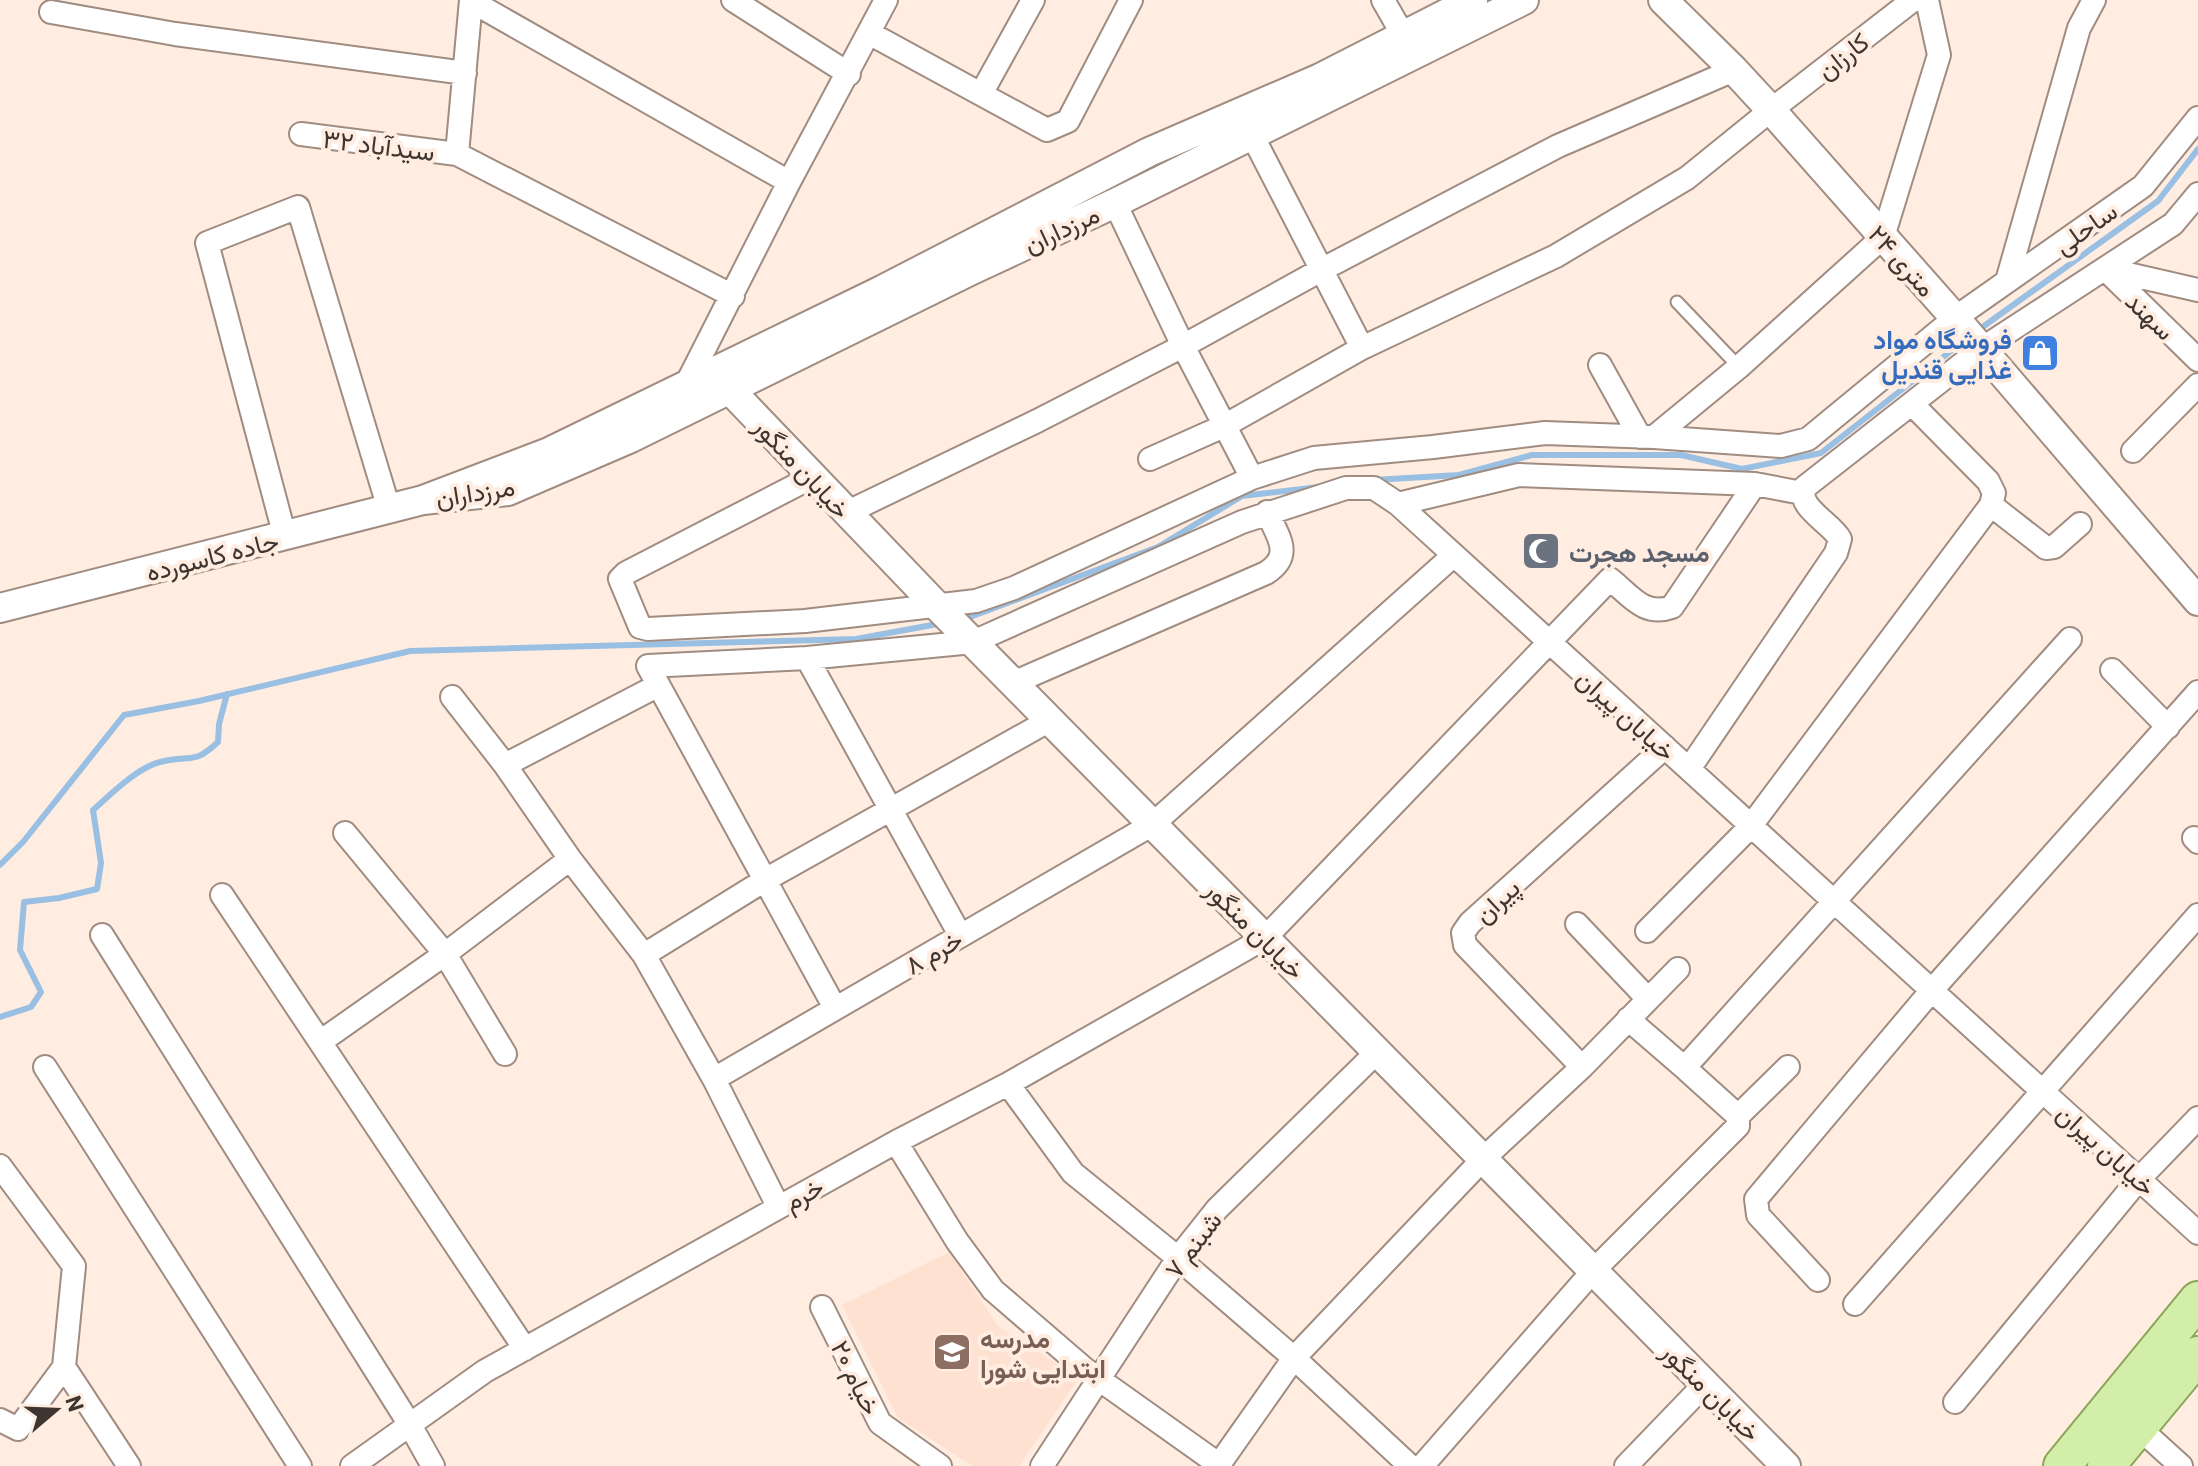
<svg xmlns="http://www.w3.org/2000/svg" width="2198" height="1466" font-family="Barlow,Vazirmatn,sans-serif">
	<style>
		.built { fill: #fee1d0 }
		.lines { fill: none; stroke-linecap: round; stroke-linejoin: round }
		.stream { stroke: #99bfe3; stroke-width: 6 }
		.service-casing { stroke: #a08c80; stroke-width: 15 }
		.minor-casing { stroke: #a08c80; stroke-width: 26 }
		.tertiary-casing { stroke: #a08c80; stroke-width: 32 }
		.primary-casing { stroke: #8ba559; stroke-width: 40 }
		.service { stroke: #fff; stroke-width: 11 }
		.minor { stroke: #fff; stroke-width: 22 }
		.tertiary { stroke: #fff; stroke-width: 28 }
		.primary { stroke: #d3eea9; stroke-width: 36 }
		.labels { text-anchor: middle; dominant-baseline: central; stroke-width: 8; stroke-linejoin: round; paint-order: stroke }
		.street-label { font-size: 26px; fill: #3e3530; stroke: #ffede2 }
		.shop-label { font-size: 26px; font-weight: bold; fill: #366cbe; stroke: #ffede2; text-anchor: end }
		.worship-label { font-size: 26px; font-weight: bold; fill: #5b616d; stroke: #ffede2; text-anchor: start }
		.education-label { font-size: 26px; font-weight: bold; fill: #785e54; stroke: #ffede2; text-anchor: start }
	</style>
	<rect width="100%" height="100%" fill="#ffede2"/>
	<path class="built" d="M949,1252L998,1326L1079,1378L1019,1466H972L898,1418L842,1305Z"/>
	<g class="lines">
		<path class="stream" d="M1977,331L2158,201L2198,149
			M1373,480L1459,475L1532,455H1681L1742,469L1821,453L1965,340
			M962,620L1158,547L1242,496L1319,487
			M0,865L23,842L124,715L199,701L410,651L856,639L943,623
			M0,1017L31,1007L41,992L20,950L24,902L59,898L97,889L101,863L93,810C110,795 138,767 160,762C190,754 193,766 218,742L219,724L227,694"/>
		<g class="service-casing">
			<path id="service" d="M1677,302L1739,367"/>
		</g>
		<g class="minor-casing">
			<path id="minor" d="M471,0L457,154L733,296
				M733,0L849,74
				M1383,0L1403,35
				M471,1L789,182
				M51,12L175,34L465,73
				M869,33L1047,130L1068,121L1131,0
				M981,94L1033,0
				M301,134L457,154
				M1252,135L1362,348
				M1115,203L1183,346L1252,478
				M2105,269L2198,360
				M2106,269L2198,290
				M2007,281L2079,28L2094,0
				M1600,365L1640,437
				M686,385L789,182L886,0
				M1654,437L1781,446L1808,439L1955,318L2143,186L2198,118
				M2133,451L2198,385
				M1150,459L1224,426L1362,348L1556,256L1687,178L1771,110L1913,0
				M812,477L626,573L620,579L640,627L648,629L805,621L976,601L1014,588L1252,478L1314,458L1433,447L1545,433L1654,437L1739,367L1883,237L1939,55L1927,0
				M1398,504L1519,475L1755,484L1802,493
				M1991,505L2046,548L2054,547L2080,524
				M846,513L1037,421L1183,346L1321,270L1558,146L1734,70
				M285,537L207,243L298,207L389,509
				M807,658L973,642L1242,522L1346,488H1374L1398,504L2198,1233
				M2112,670L2168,727
				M1013,683L1266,573C1294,555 1278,537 1267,512
				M452,697L505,765L570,859L644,955L765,880L1050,720
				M505,765L657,686
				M1689,769L1836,553L1840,539C1831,523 1795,506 1805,487L1980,350L2173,224L2198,194
				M345,833L445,954L505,1054
				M2194,838L2198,842
				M222,895L525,1349
				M1577,924L1648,999
				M1647,931L1750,827L1991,505L1994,493L1988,481L1912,404
				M102,935L410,1425L433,1466
				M644,955L714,1079L778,1206
				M835,1008L648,666L807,658L960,935
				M1628,1019L1687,1070
				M320,1042L445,954L570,859
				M45,1067L300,1466
				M1582,1067L1465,945L1463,933L1470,923L1665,747
				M714,1079L1153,824L1454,555
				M1008,1084L1073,1173L1178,1258L1294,1358L1410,1466
				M1738,1116L1788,1067
				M896,1142L957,1241L993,1290L1086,1370L1221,1466
				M0,1166L74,1266L64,1367
				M1818,1280L1758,1215L1756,1199L1932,990L2198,692
				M1855,1304L2198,915
				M822,1307L880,1423L940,1466
				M1955,1402L2139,1179L2198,1118
				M0,1420L18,1429L64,1367L129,1466
				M2138,1427L2181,1466
				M352,1466L485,1371L896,1142L1008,1084L1265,938L1610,579C1631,596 1644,617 1672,607L1755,484
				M1042,1466L1178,1258L1217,1209L1377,1052
				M1218,1466L1294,1358L1483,1159L1582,1067L1678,969
				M1422,1466L1593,1271L1738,1126V1116L1687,1070L1686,1066L2070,639
				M1626,1466L1705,1384"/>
		</g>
		<g class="tertiary-casing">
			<path id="tertiary" d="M1473,0L1320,78L1149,152L882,290L549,452L423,500L508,491L631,438L970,271L1115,203L1524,0
				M1663,0L1734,70L1771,110L1955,318L2198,601
				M730,390L936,605L1786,1466
				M0,608L423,500"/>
		</g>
		<g class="primary-casing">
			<path id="primary" d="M2062,1466L2198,1300
				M2106,1466L2198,1355"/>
		</g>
		<use href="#service" class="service"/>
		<use href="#minor" class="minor"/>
		<use href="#tertiary" class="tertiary"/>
		<use href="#primary" class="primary"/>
	</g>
	<defs>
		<g id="shop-square" transform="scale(2)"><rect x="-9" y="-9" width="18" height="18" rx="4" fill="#3f7fe0" stroke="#ffede2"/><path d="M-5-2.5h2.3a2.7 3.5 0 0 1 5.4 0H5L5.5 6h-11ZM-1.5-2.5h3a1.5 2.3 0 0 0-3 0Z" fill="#fff"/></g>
		<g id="mosque-square" transform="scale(2)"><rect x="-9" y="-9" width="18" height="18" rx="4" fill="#6b7280" stroke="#ffede2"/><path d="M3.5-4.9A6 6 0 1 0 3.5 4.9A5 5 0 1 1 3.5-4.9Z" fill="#fff"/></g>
		<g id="school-square" transform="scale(2)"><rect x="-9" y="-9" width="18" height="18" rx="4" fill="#8d6e63" stroke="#ffede2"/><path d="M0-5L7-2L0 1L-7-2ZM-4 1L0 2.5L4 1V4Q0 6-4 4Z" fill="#fff"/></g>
	</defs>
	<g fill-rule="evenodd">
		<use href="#shop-square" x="2040" y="353"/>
		<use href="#mosque-square" x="1541" y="551"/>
		<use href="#school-square" x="952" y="1352"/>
	</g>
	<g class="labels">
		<g class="street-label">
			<text transform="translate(1842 55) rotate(-38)">کارزان</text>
			<text transform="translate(379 144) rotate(7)">سیدآباد ۳۲</text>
			<text transform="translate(2085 227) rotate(-35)">ساحلی</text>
			<text transform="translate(1061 228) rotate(-25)">مرزداران</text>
			<text transform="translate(1903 260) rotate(48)">۲۴ متری</text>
			<text transform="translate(2151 315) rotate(44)">سهند</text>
			<text transform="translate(803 467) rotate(47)">خیابان منگور</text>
			<text transform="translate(475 491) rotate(-9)">مرزداران</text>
			<text transform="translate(212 555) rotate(-14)">جاده کاسورده</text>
			<text transform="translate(1627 714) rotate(42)">خیابان پیران</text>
			<text transform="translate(1496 900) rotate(-43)">پیران</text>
			<text transform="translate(1256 929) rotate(45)">خیابان منگور</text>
			<text transform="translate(933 951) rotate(-30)">خرم ۸</text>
			<text transform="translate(2107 1149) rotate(42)">خیابان پیران</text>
			<text transform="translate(803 1193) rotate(-29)">خرم</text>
			<text transform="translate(1192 1244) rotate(-53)">شبنم ۷</text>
			<text transform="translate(857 1377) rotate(64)">خیام ۲۰</text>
			<text transform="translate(1712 1391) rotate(45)">خیابان منگور</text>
		</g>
		<g class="shop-label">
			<text x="2012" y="338">فروشگاه مواد<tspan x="2012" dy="30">غذایی قندیل</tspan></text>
		</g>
		<g class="worship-label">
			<text x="1569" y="551">مسجد هجرت</text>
		</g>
		<g class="education-label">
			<text x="980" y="1337">مدرسه<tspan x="980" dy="30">ابتدایی شورا</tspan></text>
		</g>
	</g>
	<g transform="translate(56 1410) rotate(71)" stroke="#ffede2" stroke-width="6" paint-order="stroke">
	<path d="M0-6L14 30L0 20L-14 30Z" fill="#3e3530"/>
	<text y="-12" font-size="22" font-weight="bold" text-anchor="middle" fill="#3e3530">N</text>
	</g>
</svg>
